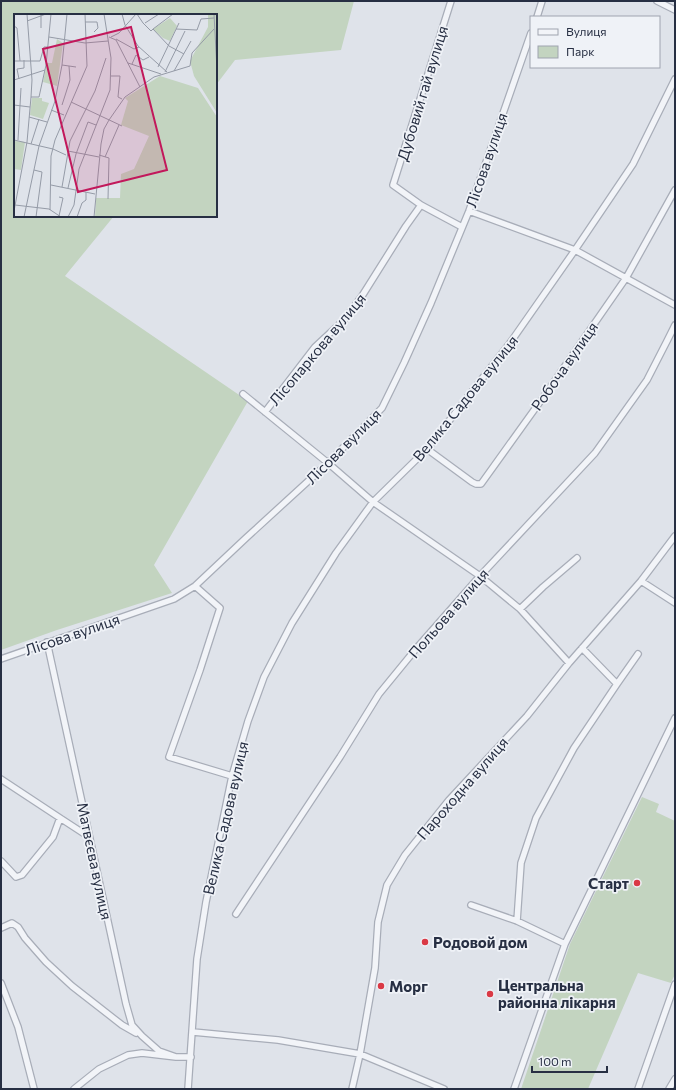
<svg xmlns="http://www.w3.org/2000/svg" width="676" height="1090" font-family="Commissioner,sans-serif">
	<style>
		.green { fill: #c3d4c0 }
		.lines { fill: none; stroke-linecap: round; stroke-linejoin: round }
		.minor-casing { stroke: #a8adb8; stroke-width: 8 }
		.minor { stroke: #f2f4f8; stroke-width: 5.5 }
		.poi-dot { fill: #da3945; stroke: #eff2f7; stroke-width: 1.5 }
		.labels { text-anchor: middle; dominant-baseline: central; stroke-width: 3.5; stroke-linejoin: round; paint-order: stroke }
		.street-label { font-size: 15px; fill: #272f43; stroke: #eff2f7 }
		.poi-label { font-size: 15px; font-weight: bold; fill: #272f43; stroke: #eff2f7; text-anchor: start }
		.inset-road { fill: none; stroke: #959ba7; stroke-width: 1 }
		.view { fill: #c2185b; fill-opacity: 0.15; stroke: #c2185b; stroke-width: 2 }
		.inset-edge { fill: none; stroke: #272f43; stroke-width: 2 }
	</style>
	<rect width="100%" height="100%" fill="#dfe3ea"/>
	<path class="green" d="M1,1H354L341,50L235,60L216,85V15H15V216H114L65,276L248,401L154,565L172,593L57,630L1,650Z
		M642,797L659,804L656,812L675,821V974L671,983L638,973L588,1089H521L570,944Z"/>
	<g class="lines">
		<g class="minor-casing">
			<path id="minor" d="M451,1L393,185L421,205L462,227
				M657,1L675,10
				M537,17L542,1
				M469,211L575,250L675,305
				M243,394L328,463L373,502L480,576L520,609L569,663
				M265,412L315,347L344,320L362,296L406,226L421,205
				M427,449L472,482L476,484H481L542,399L626,278L675,190
				M641,581L675,603
				M195,586L220,608L200,670L169,757L232,776
				M520,609L543,587L577,558
				M47,642L126,1004L132,1025L142,1036L159,1051L176,1057
				M582,648L617,684
				M1,659L174,599L195,586L246,538L328,463L382,408L404,363L431,303L469,211L531,33
				M1,779L60,818L83,833L89,835
				M1,861L16,877L22,875L53,837L60,818
				M471,905L517,921L565,944
				M236,914L340,757L379,694L415,650L480,576L595,453L647,380L667,341L675,325
				M517,921L521,863L536,818L574,748L617,684L638,654
				M1,928L12,923L18,927L25,938L46,962L72,986L122,1025L136,1033
				M1,983L18,1027L34,1089
				M193,1032L278,1040L360,1054L444,1089
				M74,1089L99,1069L128,1055L142,1053L176,1057H191
				M188,1089L197,959L206,902L232,776L248,721L264,677L292,623L336,553L373,502L427,449L510,343L575,250L633,164L675,79
				M352,1089L360,1054L375,968L378,922L387,885L405,855L449,800L527,716L569,663L641,581L675,536
				M514,1089L565,944L675,718
				M638,1089L675,984
				M669,1089L675,1079"/>
		</g>
		<use href="#minor" class="minor"/>
	</g>
	<g class="poi-dot">
		<circle cx="637" cy="883" r="4"/>
		<circle cx="425" cy="942" r="4"/>
		<circle cx="381" cy="986" r="4"/>
		<circle cx="490" cy="994" r="4"/>
	</g>
	<g class="labels">
		<g class="street-label">
			<text transform="translate(422 93) rotate(-73)">Дубовий гай вулиця</text>
			<text transform="translate(486 160) rotate(-71)">Лісова вулиця</text>
			<text transform="translate(317 349) rotate(-50)">Лісопаркова вулиця</text>
			<text transform="translate(564 366) rotate(-55)">Робоча вулиця</text>
			<text transform="translate(465 398) rotate(-51)">Велика Садова вулиця</text>
			<text transform="translate(343 446) rotate(-45)">Лісова вулиця</text>
			<text transform="translate(448 613) rotate(-49)">Польова вулиця</text>
			<text transform="translate(72 634) rotate(-19)">Лісова вулиця</text>
			<text transform="translate(462 788) rotate(-49)">Пароходна вулиця</text>
			<text transform="translate(225 818) rotate(-77)">Велика Садова вулиця</text>
			<text transform="translate(95 861) rotate(78)">Матвєєва вулиця</text>
		</g>
		<g class="poi-label">
			<text x="629" y="883" text-anchor="end">Старт</text>
			<text x="433" y="942">Родовой дом</text>
			<text x="498" y="985">Центральна<tspan x="498" dy="17">районна лікарня</tspan></text>
			<text x="389" y="986">Морг</text>
		</g>
	</g>
	<g transform="translate(14 14)">
		<rect width="203" height="203" fill="#dfe3ea"/>
		<path d="M194,0H203V99L180,62L176,47L194,13ZM156,4L163,12L156,27L149,24L139,15ZM43,25L49,29L43,72L29,68L33,49H38ZM146,62L184,74L203,103V203H81L82,184H106L107,160L120,155L135,122L107,111L114,87L111,84ZM18,84H28V87L35,89L29,105L16,101ZM0,127L11,128L7,156L0,155Z" fill="#c3d4c0"/>
		<path class="inset-road" d="M108,0L111,11L124,32L153,58M123,0L129,9L137,17L139,15L155,32L170,40M200,0L203,56M27,1V14M13,7L32,0M71,8H83L84,14L80,18M131,9L145,0M0,12L3,14L6,47M139,15L159,0M162,15L183,16L187,5L200,4M35,23L71,29L94,27M95,23L102,26L126,73M97,23L105,19L122,0M102,25L120,35L125,33M0,47H26L30,33H34M114,49L147,60M118,50L122,41L129,46L135,43M48,51L62,53M144,53L165,9M160,57L177,27M151,58L171,17M97,62H106L104,83L108,85M5,65L3,55L10,54V46M0,66L31,56M17,83H25L32,51L37,0M57,88L108,112M0,91L16,93M48,91L56,66L55,52M37,96L50,101M15,103L33,108M0,126L39,135L52,141M4,126L7,74M17,130L25,105M54,137L85,143M85,141L95,144L94,185M91,143L105,111M20,156L28,158L22,203M37,171L81,180M48,173L56,127L81,77L92,44M54,174L62,140L74,108L82,111M45,183L49,184L45,202M1,191L35,195L47,203M36,196L37,142L41,126L73,52L71,0M0,197L13,128L17,83L18,66L13,0M10,203L25,132L41,87L48,51L53,0M54,203L60,191L65,155L96,76L97,44L90,0M63,203L68,189L72,186V178M80,203L87,130L90,115L95,106L111,83L140,63L176,52L178,39L200,15"/>
		<path class="view" d="M117,13L153,156L64,178L29,35Z"/>
		<rect width="203" height="203" class="inset-edge"/>
	</g>
	<rect width="676" height="1090" fill="none" stroke="#272f43" stroke-width="4"/>
	<rect x="530" y="16" width="130" height="52" fill="#eff2f7" stroke="#9fa4af"/>
	<rect x="538" y="29" width="20" height="6" fill="#f2f4f8" stroke="#9fa4af"/>
	<text x="566" y="36" font-size="12" fill="#272f43">Вулиця</text>
	<rect x="538" y="46" width="20" height="12" fill="#c3d4c0" stroke="#9fa4af"/>
	<text x="566" y="56" font-size="12" fill="#272f43">Парк</text>
	<path d="M532 1066v6h75v-6" fill="none" stroke="#272f43" stroke-width="2"/>
	<text x="538" y="1066" font-size="12" fill="#272f43" stroke="#eff2f7" stroke-width="3" paint-order="stroke">100 m</text>
</svg>
